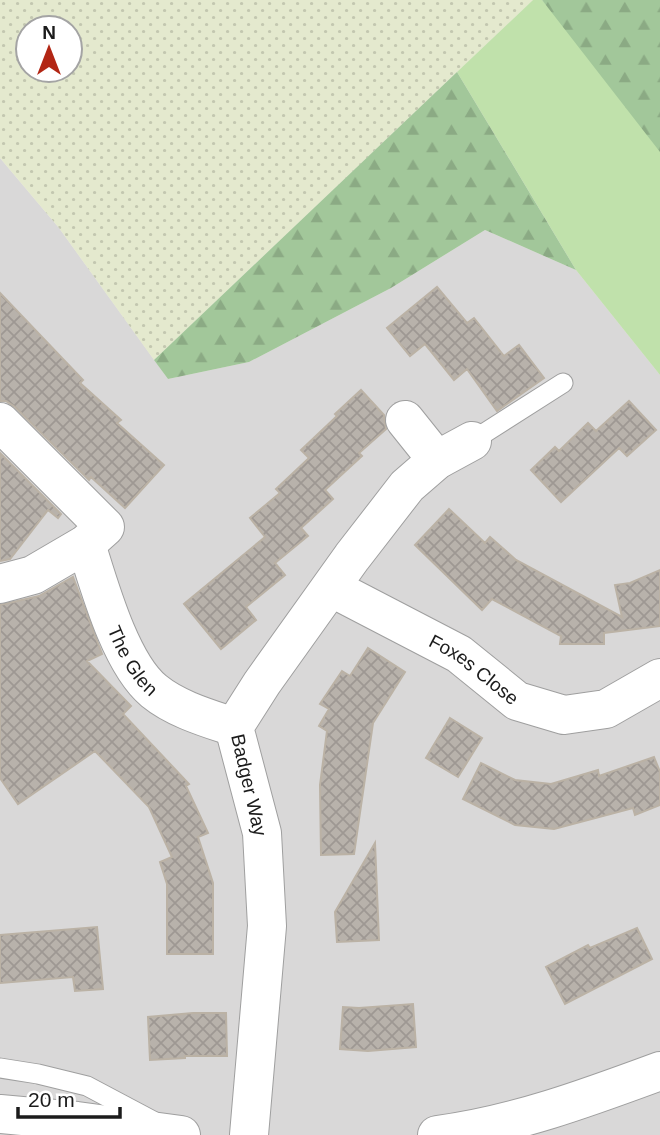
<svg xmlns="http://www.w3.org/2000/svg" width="660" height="1135" font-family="Arial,sans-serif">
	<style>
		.residential { fill: #d9d8d8 }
		.farmland { fill: url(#farmland-dots); fill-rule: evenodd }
		.grass { fill: #c0e1ab }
		.forest { fill: url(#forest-firs) }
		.building { fill: url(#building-cross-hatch); stroke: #bbb2a5; stroke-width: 2 }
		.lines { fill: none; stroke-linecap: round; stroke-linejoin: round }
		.service-casing { stroke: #9f9f9f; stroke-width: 21 }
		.minor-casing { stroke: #9f9f9f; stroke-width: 40 }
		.service { stroke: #fff; stroke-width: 19 }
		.minor { stroke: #fff; stroke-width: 38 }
		.labels { text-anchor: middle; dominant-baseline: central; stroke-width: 7; stroke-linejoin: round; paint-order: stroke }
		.street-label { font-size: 19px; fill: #1b1b1b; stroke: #fff }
	</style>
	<defs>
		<pattern id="farmland-dots" width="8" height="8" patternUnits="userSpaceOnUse" patternTransform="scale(1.75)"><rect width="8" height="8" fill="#e4e9ce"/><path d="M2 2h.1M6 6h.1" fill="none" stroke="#c3c7b0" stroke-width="1.8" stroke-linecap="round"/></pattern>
		<pattern id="forest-firs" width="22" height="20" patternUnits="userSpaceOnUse" patternTransform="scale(1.75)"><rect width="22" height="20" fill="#a2c79a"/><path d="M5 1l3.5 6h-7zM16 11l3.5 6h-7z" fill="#8baa84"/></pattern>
		<pattern id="building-cross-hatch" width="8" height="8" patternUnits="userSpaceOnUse" patternTransform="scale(1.75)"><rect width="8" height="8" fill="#b8b2ab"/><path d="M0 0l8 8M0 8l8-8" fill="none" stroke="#9e9893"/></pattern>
	</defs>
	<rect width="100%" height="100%" fill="#ebe9e1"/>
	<path class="residential" d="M0,158L59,228L168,379L249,362L391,288L485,230L576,270L660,375V1135H0Z"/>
	<path class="farmland" d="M0,0H533L154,360L59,228L0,158ZM28,28H70V70H28Z"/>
	<path class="grass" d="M533,0H542L660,132V375L576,270L457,72Z"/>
	<path class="forest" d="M542,0H660V152Z
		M457,72L576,270L485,230L391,288L249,362L168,379L154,360Z"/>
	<path class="building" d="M437,287L467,323L474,318L504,356L519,345L544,378L497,411L467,369L454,380L425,344L410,356L387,328Z
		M0,293L83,380L80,383L121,420L117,423L164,465L125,508L91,477L89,480L15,407L6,401H0Z
		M361,390L384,415L386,429L359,453L362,456L325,490L333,499L301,528L308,536L275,563L285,575L246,607L256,620L221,649L184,604L265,537L250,518L280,493L276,489L309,458L301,450L337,416L335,414Z
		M629,401L656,430L627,456L619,448L561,502L531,470L555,447L559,451L588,423L596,431Z
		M0,453L61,514L58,518L48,510L10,559L0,561Z
		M449,509L485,543L490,537L516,560L622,617L615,585L630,583L660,570V626L604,633V644H560L561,636L492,599L482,610L415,545Z
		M73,577L102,654L87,661L131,706L123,714L189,784L186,786L208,833L198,837L213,883V954H167V884L160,862L172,857L149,807L95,751L18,804L0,778V605L39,596Z
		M368,648L405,672L373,723L354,854L321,855L320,785L327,731L319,726L329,709L320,704L342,671L350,676Z
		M450,718L482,738L458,777L426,758Z
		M654,757L660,772V805L635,815L633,808L554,829L515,825L463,799L481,763L515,780L551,784L598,770L599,776Z
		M375,843L379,940L337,942L335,912Z
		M97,927L103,989L75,991L73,977L0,983V935Z
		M637,928L652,959L565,1004L546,967L588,945L590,948Z
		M413,1004L416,1047L368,1051L340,1049L343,1007L359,1008Z
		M193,1013H226L227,1056H185V1058L150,1060L148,1017Z"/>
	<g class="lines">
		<g class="service-casing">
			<path id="service" d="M472,441L563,383
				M0,1068L38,1074L87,1086L153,1121"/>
		</g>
		<g class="minor-casing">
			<g id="minor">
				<path d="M405,420L437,460"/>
				<path d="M0,422L105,527L86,544L33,575L0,584"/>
				<path id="s1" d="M86,544C99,585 120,663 154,691C176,709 207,718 234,727"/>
				<path id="s2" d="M332,588L459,654L517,701L564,715L606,709L660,678"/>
				<path d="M0,1114L77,1121L181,1135"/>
				<path d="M249,1135L267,926L262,833L234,727L262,683L352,557L407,486L437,460L472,441"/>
				<path d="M437,1135C514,1125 587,1098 660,1071"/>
			</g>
		</g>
		<use href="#service" class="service"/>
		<use href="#minor" class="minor"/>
	</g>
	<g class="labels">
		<g class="street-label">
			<text stroke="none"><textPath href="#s1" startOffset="126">The Glen</textPath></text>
			<text stroke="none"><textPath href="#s2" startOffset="164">Foxes Close</textPath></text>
			<text transform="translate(249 785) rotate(77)">Badger Way</text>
		</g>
	</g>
	<g transform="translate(49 49)"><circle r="33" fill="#ffffff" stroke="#a4a4a4" stroke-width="2"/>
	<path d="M0-5L12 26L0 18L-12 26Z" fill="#b22614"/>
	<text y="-10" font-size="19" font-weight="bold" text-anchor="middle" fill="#1b1b1b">N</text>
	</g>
	<path d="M18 1107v10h102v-10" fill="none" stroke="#1b1b1b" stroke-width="3.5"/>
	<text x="28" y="1107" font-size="21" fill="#1b1b1b" stroke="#ffffff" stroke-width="5" paint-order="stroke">20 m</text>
</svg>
